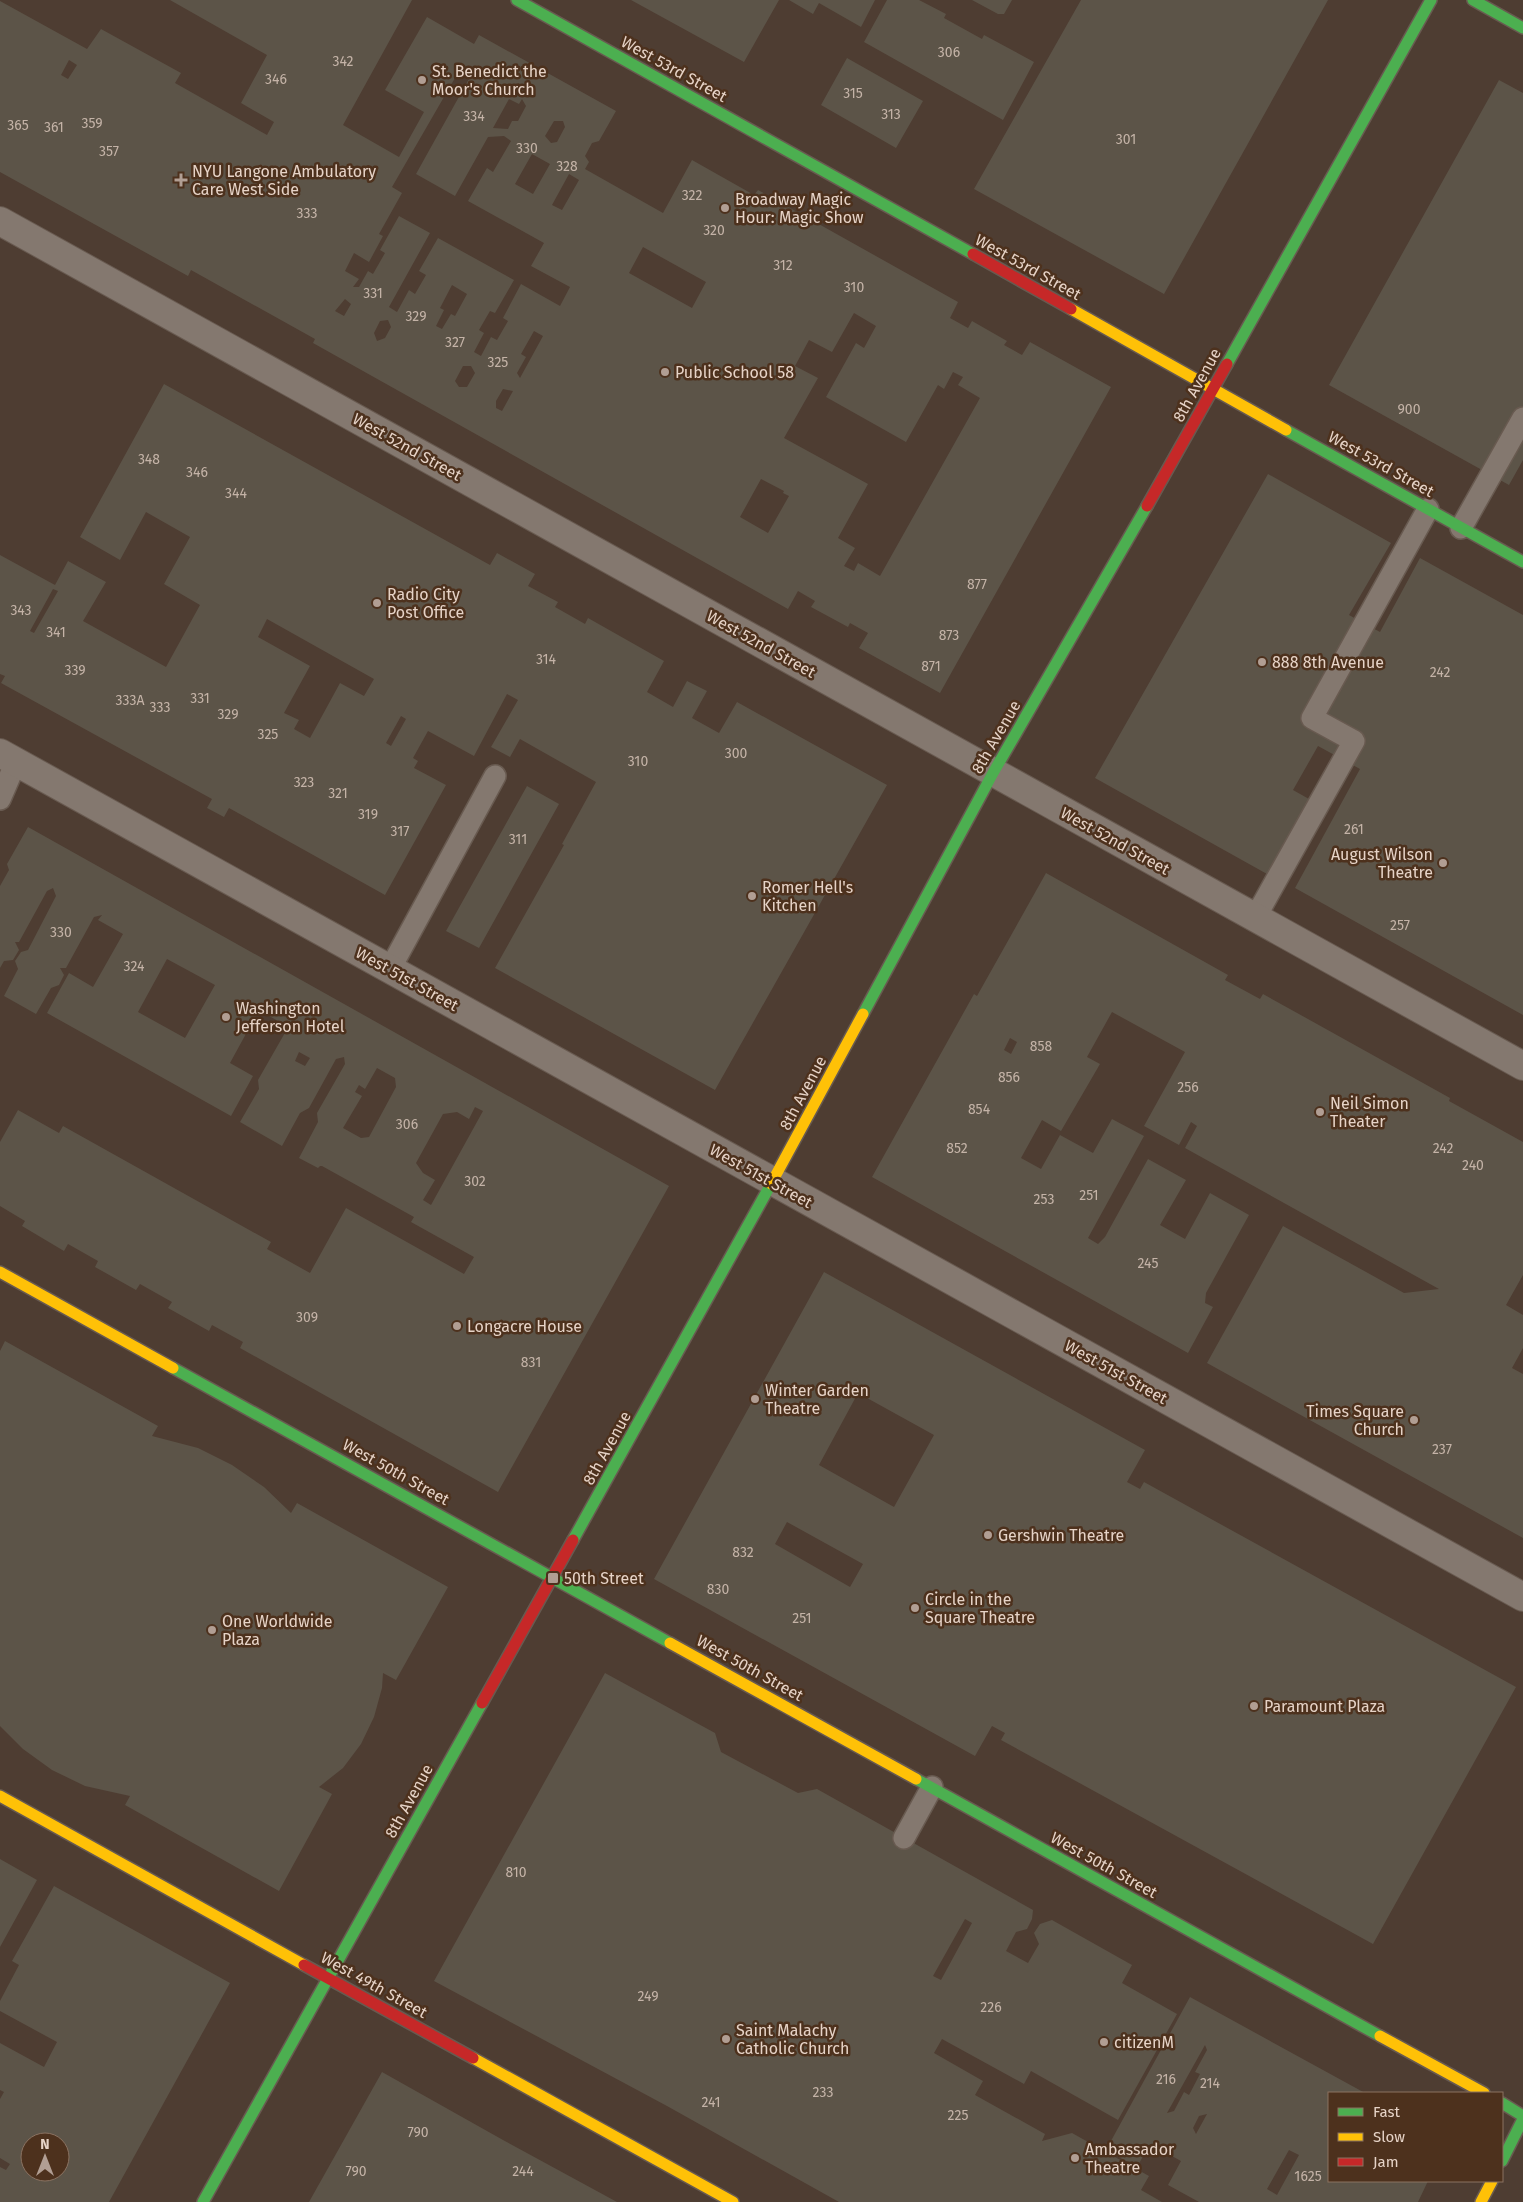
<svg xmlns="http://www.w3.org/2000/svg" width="1523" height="2202" font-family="'Fira Sans',sans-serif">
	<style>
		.building { fill: #5c5448; fill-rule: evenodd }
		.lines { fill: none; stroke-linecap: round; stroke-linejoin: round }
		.lane-casing { stroke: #685a50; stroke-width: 24 }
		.street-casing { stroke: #685a50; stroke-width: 30 }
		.fast-casing { stroke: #685a50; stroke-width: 14 }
		.slow-casing { stroke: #685a50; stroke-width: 14 }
		.jam-casing { stroke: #685a50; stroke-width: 14 }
		.lane { stroke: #84786f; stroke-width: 21 }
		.street { stroke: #84786f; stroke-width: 28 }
		.fast { stroke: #4caf50; stroke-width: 11 }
		.slow { stroke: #ffc107; stroke-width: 11 }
		.jam { stroke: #c62828; stroke-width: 11 }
		.poi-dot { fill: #b19e93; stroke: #4d311d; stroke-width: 2 }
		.labels { text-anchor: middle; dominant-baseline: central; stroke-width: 5; stroke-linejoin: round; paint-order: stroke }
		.number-label { font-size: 14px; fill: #c4b3a7 }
		.street-label { font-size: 16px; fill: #e6d3c7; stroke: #4d311d }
		.poi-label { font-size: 16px; fill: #e6d3c7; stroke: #4d311d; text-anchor: start }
	</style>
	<rect width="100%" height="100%" fill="#4e3d32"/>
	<path class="building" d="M170,0H412L343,125L399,157L424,112L385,90L427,17L474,44L479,35L616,111L599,141L592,143L585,156L589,162L585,169L663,213L692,160L754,195L758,190L958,302L950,318L968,328L972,321L1007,341L1004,345L1022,355L1030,342L1111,387L940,693L859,648L868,633L850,623L848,627L811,607L815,601L798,591L788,609L313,343L315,339L191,270L188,276L0,172V1L87,49L101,29L181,73L175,83L267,135L274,122L241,103L267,55ZM69,60L77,65L68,79L61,75ZM459,71L470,77L416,174L455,196L488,137L504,136L511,141L493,172L487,168L468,201L544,243L531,266L570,287L560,306L521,284L503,318L508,321L497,340L491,337L481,356L474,352L484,333L479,330L490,311L495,313L514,280L438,238L419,271L426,275L415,294L409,290L397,312L389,307L430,233L399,216L380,250L385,253L373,274L368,271L359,287H353L359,279L345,271L354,253L369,262L383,236L379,234L402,193L392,187ZM509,99L519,104L522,99L526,106L518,121H512L508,129L493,128ZM554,121H563L565,127L557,142L551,143L545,136ZM532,154L550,164L533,194L515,184ZM569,174L579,180L562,210L552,205ZM643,247L706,282L692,308L629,273ZM452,285L467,294L455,316L451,314L442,329L436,326L444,310L440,308ZM345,299L351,304L344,316L335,311ZM854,313L876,326L864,348L856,343L826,397L906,442L938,385L944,389L953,372L963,377L958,385L980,398L880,576L858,563L854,571L844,566L855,548L838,538L868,484L784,438L818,378L795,366L809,340L832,352ZM388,320L391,327L385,338L377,341L374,333L380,321ZM534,331L543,336L520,378L517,373L526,357L521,354ZM463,366H471L475,373L467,387H459L455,381ZM503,389L513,391L502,411L496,408V401ZM761,479L784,491L783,493L789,496L768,533L740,517Z
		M631,0H779L744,62Z
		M789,0H875L861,27L819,3L813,14Z
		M887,0H919L946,14L944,18L982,39L984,35L1034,62L1003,120L864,42Z
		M972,0H1012L1004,14H998Z
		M1081,0H1328L1164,294L974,189Z
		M847,58L923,101L896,148L821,105Z
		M1499,80L1523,93V460L1509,485L1329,385Z
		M164,384L490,565L497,553L535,574L528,586L558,602L555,607L585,624L588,618L664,661L647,692L673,707L687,681L707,691L692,718L719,733L737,702L887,785L715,1090L495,968L564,845L562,844L596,782L520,739L510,757L491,747L518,700L507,694L474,756L428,731L413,758L418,761L414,768L446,785L385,895L229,808L224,817L207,808L212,799L1,683L5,676L0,674V555L55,585L68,561L106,582L83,621L166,667L200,605L164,584L190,537L146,512L120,560L80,537ZM53,589L58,591L34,633L30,631ZM267,619L374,679L364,696L340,683L310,738L294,729L299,720L284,713L310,666L258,637ZM401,716L406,719L391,746L386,743Z
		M1268,474L1391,543L1349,615L1380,632L1420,558L1523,615V1015L1295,888L1360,769L1318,746L1293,790L1309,799L1267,874L1095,778Z
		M527,786L559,804L479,948L446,931Z
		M28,827L669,1186L498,1492L240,1348L243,1342L212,1325L209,1331L168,1308L172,1302L140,1284L136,1290L95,1267L98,1261L68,1244L64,1251L22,1226L25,1221L0,1206V1142L18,1110L59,1133L63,1126L271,1242L267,1249L310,1273L346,1208L464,1274L474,1257L411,1222L414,1217L322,1166H320L318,1168L299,1158L318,1122L317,1113L345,1064L344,1057L336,1059L309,1108L300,1113L282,1146L240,1122L259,1089L258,1080L286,1031L283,1024L259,1010L230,1063L253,1076L231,1116L47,1013L69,973L93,987L123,934L98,920L102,915L94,917L66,968H60L64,975L59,985L51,988L36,1014L4,996L18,969L15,961L21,952L28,950L56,896L53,888L47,891L19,942H15L19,950L13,960L4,961L0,968V886L9,870L7,864ZM167,959L215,985L185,1038L138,1012ZM299,1052L310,1058L305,1066L295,1061ZM377,1068L395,1078L396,1087L369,1137L361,1138L343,1128L362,1096L355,1092L359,1085L365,1089ZM475,1107L483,1111L431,1205L423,1200L435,1180L423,1173L416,1163L443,1114L457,1112L469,1119Z
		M1046,873L1228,975L1225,980L1260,999L1263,994L1450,1098L1449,1101L1523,1142V1275L1506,1305L1523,1315V1348L1512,1368L1523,1374V1538L1207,1363L1283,1226L1404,1293L1439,1289L1185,1148L1197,1126L1191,1122L1179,1145L1144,1126L1185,1052L1112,1012L1087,1057L1100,1064L1061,1131L1042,1120L1021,1158L1041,1169L1060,1135L1093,1153L1112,1119L1144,1136L1088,1238L1098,1244L1105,1237L1148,1159L1186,1180L1160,1225L1185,1239L1210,1193L1249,1215L1206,1293L1205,1303L1213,1307L1188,1353L872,1177L974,994L977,996ZM1010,1038L1017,1042L1011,1054L1004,1050Z
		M824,1272L1145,1450L1127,1482L1140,1489L1144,1482L1516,1687L1373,1944L1001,1740L1005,1733L992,1726L975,1756L654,1579ZM858,1393L934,1435L894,1507L819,1465ZM787,1522L863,1564L850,1587L775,1544Z
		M5,1341L158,1426L152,1436L198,1448L232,1465L264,1487L291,1513L297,1503L448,1587L396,1680L383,1673L382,1688L374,1717L361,1744L343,1768L319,1787L332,1794L279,1891L125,1805L130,1796L85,1786L52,1770L23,1749L0,1726V1351Z
		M605,1673L715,1733L721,1752L798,1793L817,1789L1033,1910L1032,1919L1027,1929L1016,1932L1006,1951L1028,1963L1039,1944L1034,1933L1040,1924L1052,1920L1132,1965L1122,1983L1177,2014L1118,2120L1031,2071L1024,2084L942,2039L934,2053L983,2081L975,2095L1045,2134L1042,2141L1072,2133L1149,2176L1141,2190L1162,2202H839L667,2106L434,1981ZM965,1919L972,1923L941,1980L933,1976Z
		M0,1859L37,1880L0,1947Z
		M54,1886L230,1983L109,2202H0V2167L6,2170L10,2164L0,2158V2099L4,2092L0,2090V2043L44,2067L57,2042L0,2011V2001L19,1965L12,1961ZM30,2142H60V2172H30Z
		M1190,1997L1365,2093H1329V2181H1428L1418,2202H1199L1168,2185L1181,2161L1150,2144L1137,2167L1106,2150ZM1205,2045L1207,2050L1195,2072L1200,2074L1189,2095L1184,2092L1174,2111L1167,2113ZM1207,2114L1196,2134L1193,2128L1199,2116ZM1289,2150L1299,2155L1277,2195L1267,2189Z
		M382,2072L503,2140L617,2202H309Z"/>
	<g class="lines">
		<g class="lane-casing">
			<path id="lane" d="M1461,528L1523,418
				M0,799L16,762
				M1255,918L1354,741L1312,718L1428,509
				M390,969L495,776
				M904,1838L932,1787"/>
		</g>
		<g class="street-casing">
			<path id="street" d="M0,221L1523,1066
				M0,753L1523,1597"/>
		</g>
		<g class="fast-casing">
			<path id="fast" d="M517,0L973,254
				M1473,0L1523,28
				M1227,364L1431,0
				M1286,430L1523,562
				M863,1014L993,773L1147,506
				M173,1368L670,1643
				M573,1540L771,1184
				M916,1779L1380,2036
				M1502,2103L1523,2116
				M1502,2161L1523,2119
				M203,2202L482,1703"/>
		</g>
		<g class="slow-casing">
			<path id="slow" d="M1071,309L1286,430
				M771,1184L863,1014
				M0,1272L173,1368
				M670,1643L916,1779
				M0,1796L304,1965
				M1380,2036L1484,2093
				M473,2058L733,2202
				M1481,2202L1492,2181"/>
		</g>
		<g class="jam-casing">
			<path id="jam" d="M973,254L1071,309
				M1147,506L1227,364
				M482,1703L573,1540
				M304,1965L473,2058"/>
		</g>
		<use href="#lane" class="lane"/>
		<use href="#street" class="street"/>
		<use href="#fast" class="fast"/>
		<use href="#slow" class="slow"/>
		<use href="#jam" class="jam"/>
	</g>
	<g class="poi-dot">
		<circle cx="422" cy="80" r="5"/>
		<path d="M178.5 172.5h5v5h5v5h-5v5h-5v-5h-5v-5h5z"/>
		<circle cx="725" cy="208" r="5"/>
		<circle cx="665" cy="372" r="5"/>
		<circle cx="377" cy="603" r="5"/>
		<circle cx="1262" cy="662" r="5"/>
		<circle cx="1443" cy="863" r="5"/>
		<circle cx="752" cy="896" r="5"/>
		<circle cx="226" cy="1017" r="5"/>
		<circle cx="1320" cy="1112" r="5"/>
		<circle cx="457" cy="1326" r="5"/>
		<circle cx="755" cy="1399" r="5"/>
		<circle cx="1414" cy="1420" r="5"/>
		<circle cx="988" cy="1535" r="5"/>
		<rect x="547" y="1572" width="12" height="12" rx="2.5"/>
		<circle cx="915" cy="1608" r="5"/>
		<circle cx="212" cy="1630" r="5"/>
		<circle cx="1254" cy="1706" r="5"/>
		<circle cx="726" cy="2039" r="5"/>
		<circle cx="1104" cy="2042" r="5"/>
		<circle cx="1075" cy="2158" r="5"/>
	</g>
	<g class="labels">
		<g class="number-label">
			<text x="949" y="52">306</text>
			<text x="343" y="61">342</text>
			<text x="276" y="79">346</text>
			<text x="853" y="93">315</text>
			<text x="891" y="114">313</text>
			<text x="474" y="116">334</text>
			<text x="92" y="123">359</text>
			<text x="18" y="125">365</text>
			<text x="54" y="127">361</text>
			<text x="1126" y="139">301</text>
			<text x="527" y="148">330</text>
			<text x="109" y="151">357</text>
			<text x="567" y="166">328</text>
			<text x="692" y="195">322</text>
			<text x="307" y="213">333</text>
			<text x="714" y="230">320</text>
			<text x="783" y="265">312</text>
			<text x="854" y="287">310</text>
			<text x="373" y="293">331</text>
			<text x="416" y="316">329</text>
			<text x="455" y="342">327</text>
			<text x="498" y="362">325</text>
			<text x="1409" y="409">900</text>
			<text x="149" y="459">348</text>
			<text x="197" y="472">346</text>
			<text x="236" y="493">344</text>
			<text x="977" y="584">877</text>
			<text x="21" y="610">343</text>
			<text x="56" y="632">341</text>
			<text x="949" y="635">873</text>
			<text x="546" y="659">314</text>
			<text x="931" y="666">871</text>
			<text x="75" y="670">339</text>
			<text x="1440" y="672">242</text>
			<text x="200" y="698">331</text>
			<text x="130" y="700">333A</text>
			<text x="160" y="707">333</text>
			<text x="228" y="714">329</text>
			<text x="268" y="734">325</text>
			<text x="736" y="753">300</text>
			<text x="638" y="761">310</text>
			<text x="304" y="782">323</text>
			<text x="338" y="793">321</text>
			<text x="368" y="814">319</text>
			<text x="1354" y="829">261</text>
			<text x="400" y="831">317</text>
			<text x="518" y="839">311</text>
			<text x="1400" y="925">257</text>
			<text x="61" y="932">330</text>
			<text x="134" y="966">324</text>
			<text x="1041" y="1046">858</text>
			<text x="1009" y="1077">856</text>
			<text x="1188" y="1087">256</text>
			<text x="979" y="1109">854</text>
			<text x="407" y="1124">306</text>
			<text x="957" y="1148">852</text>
			<text x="1443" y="1148">242</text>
			<text x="1473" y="1165">240</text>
			<text x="475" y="1181">302</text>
			<text x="1089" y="1195">251</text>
			<text x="1044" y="1199">253</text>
			<text x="1148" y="1263">245</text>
			<text x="307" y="1317">309</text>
			<text x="531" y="1362">831</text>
			<text x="1442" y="1449">237</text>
			<text x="743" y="1552">832</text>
			<text x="718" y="1589">830</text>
			<text x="802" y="1618">251</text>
			<text x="516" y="1872">810</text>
			<text x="648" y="1996">249</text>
			<text x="991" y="2007">226</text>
			<text x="1166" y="2079">216</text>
			<text x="1210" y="2083">214</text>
			<text x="823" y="2092">233</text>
			<text x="711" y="2102">241</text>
			<text x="958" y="2115">225</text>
			<text x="418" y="2132">790</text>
			<text x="356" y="2171">790</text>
			<text x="523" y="2171">244</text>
			<text x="1308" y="2176">1625</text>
		</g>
		<g class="street-label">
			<text transform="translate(674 69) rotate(29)">West 53rd Street</text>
			<text transform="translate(1028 267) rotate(29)">West 53rd Street</text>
			<text transform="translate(1197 385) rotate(-61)">8th Avenue</text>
			<text transform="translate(407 447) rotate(29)">West 52nd Street</text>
			<text transform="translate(1381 464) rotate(29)">West 53rd Street</text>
			<text transform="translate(761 644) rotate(29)">West 52nd Street</text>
			<text transform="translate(996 737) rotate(-60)">8th Avenue</text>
			<text transform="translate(1115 841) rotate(29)">West 52nd Street</text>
			<text transform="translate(407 979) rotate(29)">West 51st Street</text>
			<text transform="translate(803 1093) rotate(-62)">8th Avenue</text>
			<text transform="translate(761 1176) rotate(29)">West 51st Street</text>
			<text transform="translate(1116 1372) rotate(29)">West 51st Street</text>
			<text transform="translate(607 1448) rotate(-61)">8th Avenue</text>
			<text transform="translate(396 1472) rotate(29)">West 50th Street</text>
			<text transform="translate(750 1668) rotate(29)">West 50th Street</text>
			<text transform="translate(409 1801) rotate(-61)">8th Avenue</text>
			<text transform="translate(1104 1865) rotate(29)">West 50th Street</text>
			<text transform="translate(374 1985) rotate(29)">West 49th Street</text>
		</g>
		<g class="poi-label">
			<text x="432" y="71">St. Benedict the<tspan x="432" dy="18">Moor's Church</tspan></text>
			<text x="192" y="171">NYU Langone Ambulatory<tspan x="192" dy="18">Care West Side</tspan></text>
			<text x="735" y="199">Broadway Magic<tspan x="735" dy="18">Hour: Magic Show</tspan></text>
			<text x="675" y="372">Public School 58</text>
			<text x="387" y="594">Radio City<tspan x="387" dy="18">Post Office</tspan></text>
			<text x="1272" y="662">888 8th Avenue</text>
			<text x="1433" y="854" text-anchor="end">August Wilson<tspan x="1433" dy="18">Theatre</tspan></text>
			<text x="762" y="887">Romer Hell's<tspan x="762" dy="18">Kitchen</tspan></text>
			<text x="236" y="1008">Washington<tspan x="236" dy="18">Jefferson Hotel</tspan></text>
			<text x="1330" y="1103">Neil Simon<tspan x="1330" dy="18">Theater</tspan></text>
			<text x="467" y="1326">Longacre House</text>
			<text x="765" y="1390">Winter Garden<tspan x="765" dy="18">Theatre</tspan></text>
			<text x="1404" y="1411" text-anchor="end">Times Square<tspan x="1404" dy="18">Church</tspan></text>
			<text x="998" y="1535">Gershwin Theatre</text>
			<text x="564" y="1578">50th Street</text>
			<text x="925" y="1599">Circle in the<tspan x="925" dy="18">Square Theatre</tspan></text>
			<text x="222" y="1621">One Worldwide<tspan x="222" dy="18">Plaza</tspan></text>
			<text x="1264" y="1706">Paramount Plaza</text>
			<text x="736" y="2030">Saint Malachy<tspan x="736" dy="18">Catholic Church</tspan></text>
			<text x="1114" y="2042">citizenM</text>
			<text x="1085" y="2149">Ambassador<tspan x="1085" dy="18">Theatre</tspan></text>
		</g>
	</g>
	<rect x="1328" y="2092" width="175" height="90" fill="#4d311d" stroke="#8a7261"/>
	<rect x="1338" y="2108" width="25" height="8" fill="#4caf50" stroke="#8a7261"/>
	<text x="1373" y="2117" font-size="15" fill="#e6d3c7">Fast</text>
	<rect x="1338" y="2133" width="25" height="8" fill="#ffc107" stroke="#8a7261"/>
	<text x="1373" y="2142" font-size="15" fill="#e6d3c7">Slow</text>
	<rect x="1338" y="2158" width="25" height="8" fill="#c62828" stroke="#8a7261"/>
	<text x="1373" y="2167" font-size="15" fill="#e6d3c7">Jam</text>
	<g transform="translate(45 2157)"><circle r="24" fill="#4d311d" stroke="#8a7261"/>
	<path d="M0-4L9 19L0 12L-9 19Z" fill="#b19e93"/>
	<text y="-8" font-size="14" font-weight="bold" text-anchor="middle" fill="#e6d3c7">N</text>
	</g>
</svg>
